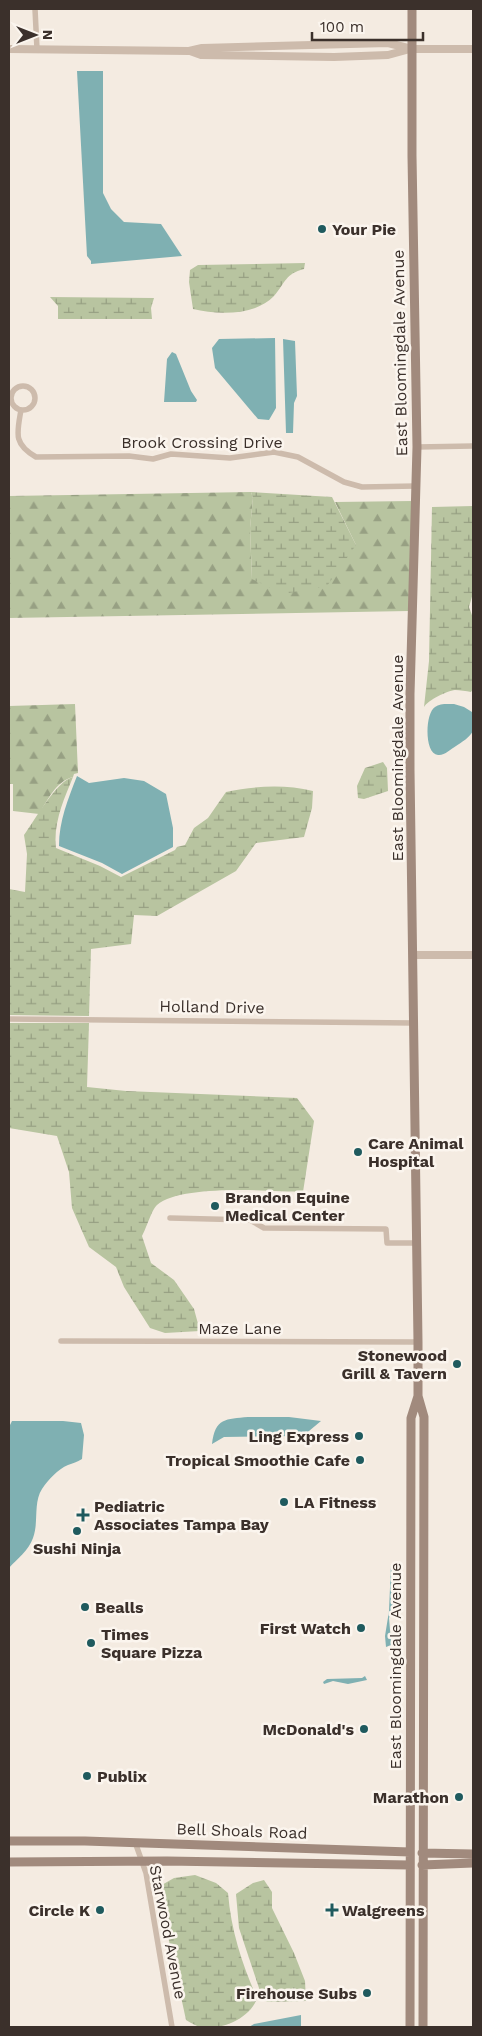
<svg xmlns="http://www.w3.org/2000/svg" width="482" height="2036" font-family="'Work Sans',sans-serif">
	<style>
		.forest { fill: url(#forest-firs) }
		.wetland { fill: url(#wetland-marsh) }
		.water { fill: #7fb0b2 }
		.lines { fill: none; stroke-linecap: round; stroke-linejoin: round }
		.minor { stroke: #cdbbac; stroke-width: 5.5 }
		.tertiary { stroke: #cdbbac; stroke-width: 8 }
		.secondary { stroke: #a18a7d; stroke-width: 9 }
		.poi-dot { fill: #1f5a5e; stroke: #fbf5ee; stroke-width: 2 }
		.labels { text-anchor: middle; dominant-baseline: central; stroke-width: 5; stroke-linejoin: round; paint-order: stroke }
		.poi-label { font-size: 16px; font-weight: bold; fill: #3b302b; stroke: #fbf5ee; text-anchor: start }
		.street-label { font-size: 16px; fill: #3b302b; stroke: #fbf5ee }
	</style>
	<defs>
		<pattern id="forest-firs" width="22" height="20" patternUnits="userSpaceOnUse" patternTransform="scale(1.25)"><rect width="22" height="20" fill="#b8c4a0"/><path d="M5 1l3.5 6h-7zM16 11l3.5 6h-7z" fill="#97a083"/></pattern>
		<pattern id="wetland-marsh" width="20" height="14" patternUnits="userSpaceOnUse" patternTransform="scale(1.25)"><rect width="20" height="14" fill="#b8c4a0"/><path d="M1 5h8M5 5V1M11 12h8M15 12V8" fill="none" stroke="#97a083"/></pattern>
	</defs>
	<rect width="100%" height="100%" fill="#f4ebe1"/>
	<path class="forest" d="M251,492L253,498L250,528L252,579L356,545L335,502L412,501L409,611L9,618V496Z
		M75,704L78,773L74,774L73,777C56,781 47,801 39,814L13,811V784H9V706Z"/>
	<path class="wetland" d="M305,263L304,269C285,274 286,282 274,296C255,316 218,315 193,309L189,282L190,270L198,265Z
		M50,297L154,298L151,308L152,319H58V306Z
		M251,492L332,497L356,545L327,586L283,594L252,579L250,528L253,498Z
		M473,506V593L469,607L473,618V689L471,692C466,691 460,690 455,690C447,691 428,700 424,707L429,661L432,507Z
		M383,762L387,768L388,791L364,799L358,798L357,786L365,768Z
		M73,777C64,799 53,823 56,848L100,866L121,877L175,850L177,847L185,845L194,828L208,818L226,792C255,786 284,784 313,791L312,808L304,837L256,843L236,871L157,916L134,915L131,944L91,949L89,1016L9,1015V889L25,892L27,854L24,835C35,820 56,781 73,777Z
		M9,1023H89L87,1087L126,1091L297,1098L314,1121L303,1192C270,1191 182,1184 157,1205C152,1209 146,1229 142,1236L151,1263L174,1280L194,1309L200,1331L165,1333L150,1328L124,1287L116,1267L89,1247L72,1208L69,1172L57,1136L9,1128Z
		M195,1875L216,1883L228,1893C231,1930 242,1964 257,1998C251,2018 221,2031 201,2027C196,2026 191,2023 186,2020L163,1913L160,1886L174,1878Z
		M264,1880L272,1892V1908L294,1953L305,1981L306,2001L267,2002L260,1991L239,1928L236,1894L253,1883Z"/>
	<path class="water" d="M77,71H103V193L111,209L124,222L161,224L182,256L91,264V261L87,256Z
		M275,338L276,408L269,420L258,419L215,368L212,348L219,339Z
		M283,339L295,341L297,396L294,403L293,433H286Z
		M172,352L176,354L191,391L197,400L196,402H164L167,359Z
		M454,704L464,707L472,712L473,731C469,738 462,742 456,746C451,749 444,756 438,755C424,754 425,713 435,707C440,703 448,704 454,704Z
		M77,776L89,783L124,778L144,781L166,794L173,828V847L122,874L102,863L59,846C59,821 68,799 77,776Z
		M248,1417H289L321,1421L303,1436L224,1437L212,1444C215,1418 226,1419 248,1417Z
		M12,1421H63L81,1423L84,1435L82,1459C77,1462 73,1463 68,1465C58,1469 48,1480 42,1489C33,1503 39,1522 33,1538C29,1550 17,1559 9,1568V1427Z
		M391,1564L394,1577V1606L389,1618L391,1642V1645L386,1647L385,1636L389,1611Z
		M365,1676L367,1680L348,1684L333,1681L324,1684L323,1682L327,1679L362,1678Z
		M301,2015V2027H249L254,2024Z"/>
	<g class="lines">
		<path class="minor" d="M35,9L37,49
			M11 398a12 12 0 1 1 24 0a12 12 0 1 1-24 0Z
			M21,410C17,433 13,444 36,457L129,456L153,459L171,454L230,458L274,452L298,457L344,482L362,487L416,486
			M417,447L473,446
			M9,1019L414,1023
			M170,1218L250,1220L264,1228L386,1229L387,1243H418
			M61,1341L418,1342
			M135,1842L146,1873L172,2027"/>
		<path class="tertiary" d="M9,49L189,51L202,48L388,43L412,49H473
			M190,51L201,55L334,57L388,55L410,49
			M413,955H473"/>
		<path class="secondary" d="M418,1396L424,1417L423,2027
			M9,1841H85L410,1852
			M422,1853L473,1854
			M9,1862L167,1861L410,1865
			M422,1865L473,1863
			M410,2027L411,1418L418,1396V1342L410,770V694L417,447L412,156V9"/>
	</g>
	<g class="poi-dot">
		<circle cx="322" cy="229" r="5"/>
		<circle cx="358" cy="1152" r="5"/>
		<circle cx="215" cy="1206" r="5"/>
		<circle cx="457" cy="1364" r="5"/>
		<circle cx="359" cy="1436" r="5"/>
		<circle cx="360" cy="1460" r="5"/>
		<circle cx="284" cy="1502" r="5"/>
		<path d="M80.5 1507.5h5v5h5v5h-5v5h-5v-5h-5v-5h5z"/>
		<circle cx="77" cy="1531" r="5"/>
		<circle cx="85" cy="1607" r="5"/>
		<circle cx="361" cy="1628" r="5"/>
		<circle cx="91" cy="1643" r="5"/>
		<circle cx="364" cy="1729" r="5"/>
		<circle cx="87" cy="1776" r="5"/>
		<circle cx="459" cy="1797" r="5"/>
		<circle cx="100" cy="1910" r="5"/>
		<path d="M329.5 1902.5h5v5h5v5h-5v5h-5v-5h-5v-5h5z"/>
		<circle cx="367" cy="1993" r="5"/>
	</g>
	<g class="labels">
		<g class="poi-label">
			<text x="332" y="229">Your Pie</text>
			<text x="368" y="1143">Care Animal<tspan x="368" dy="18">Hospital</tspan></text>
			<text x="225" y="1197">Brandon Equine<tspan x="225" dy="18">Medical Center</tspan></text>
			<text x="447" y="1355" text-anchor="end">Stonewood<tspan x="447" dy="18">Grill &amp; Tavern</tspan></text>
			<text x="349" y="1436" text-anchor="end">Ling Express</text>
			<text x="350" y="1460" text-anchor="end">Tropical Smoothie Cafe</text>
			<text x="294" y="1502">LA Fitness</text>
			<text x="94" y="1506">Pediatric<tspan x="94" dy="18">Associates Tampa Bay</tspan></text>
			<text x="77" y="1548" text-anchor="middle">Sushi Ninja</text>
			<text x="95" y="1607">Bealls</text>
			<text x="351" y="1628" text-anchor="end">First Watch</text>
			<text x="101" y="1634">Times<tspan x="101" dy="18">Square Pizza</tspan></text>
			<text x="354" y="1729" text-anchor="end">McDonald's</text>
			<text x="97" y="1776">Publix</text>
			<text x="449" y="1797" text-anchor="end">Marathon</text>
			<text x="90" y="1910" text-anchor="end">Circle K</text>
			<text x="342" y="1910">Walgreens</text>
			<text x="357" y="1993" text-anchor="end">Firehouse Subs</text>
		</g>
		<g class="street-label">
			<text transform="translate(400 353) rotate(-91)">East Bloomingdale Avenue</text>
			<text x="202" y="442">Brook Crossing Drive</text>
			<text transform="translate(397 758) rotate(-90)">East Bloomingdale Avenue</text>
			<text transform="translate(212 1007) rotate(1)">Holland Drive</text>
			<text x="240" y="1328">Maze Lane</text>
			<text transform="translate(395 1666) rotate(-90)">East Bloomingdale Avenue</text>
			<text transform="translate(242 1831) rotate(2)">Bell Shoals Road</text>
			<text transform="translate(168 1932) rotate(79)">Starwood Avenue</text>
		</g>
	</g>
	<rect width="482" height="2036" fill="none" stroke="#3b302b" stroke-width="20"/>
	<g transform="translate(35 35) rotate(90)" stroke="#fbf5ee" stroke-width="4" paint-order="stroke">
	<path d="M0-4L9 19L0 12L-9 19Z" fill="#3b302b"/>
	<text y="-8" font-size="14" font-weight="bold" text-anchor="middle" fill="#3b302b">N</text>
	</g>
	<path d="M312 32v8h111v-8" fill="none" stroke="#3b302b" stroke-width="2.5"/>
	<text x="320" y="32" font-size="15" fill="#3b302b" stroke="#fbf5ee" stroke-width="4" paint-order="stroke">100 m</text>
</svg>
